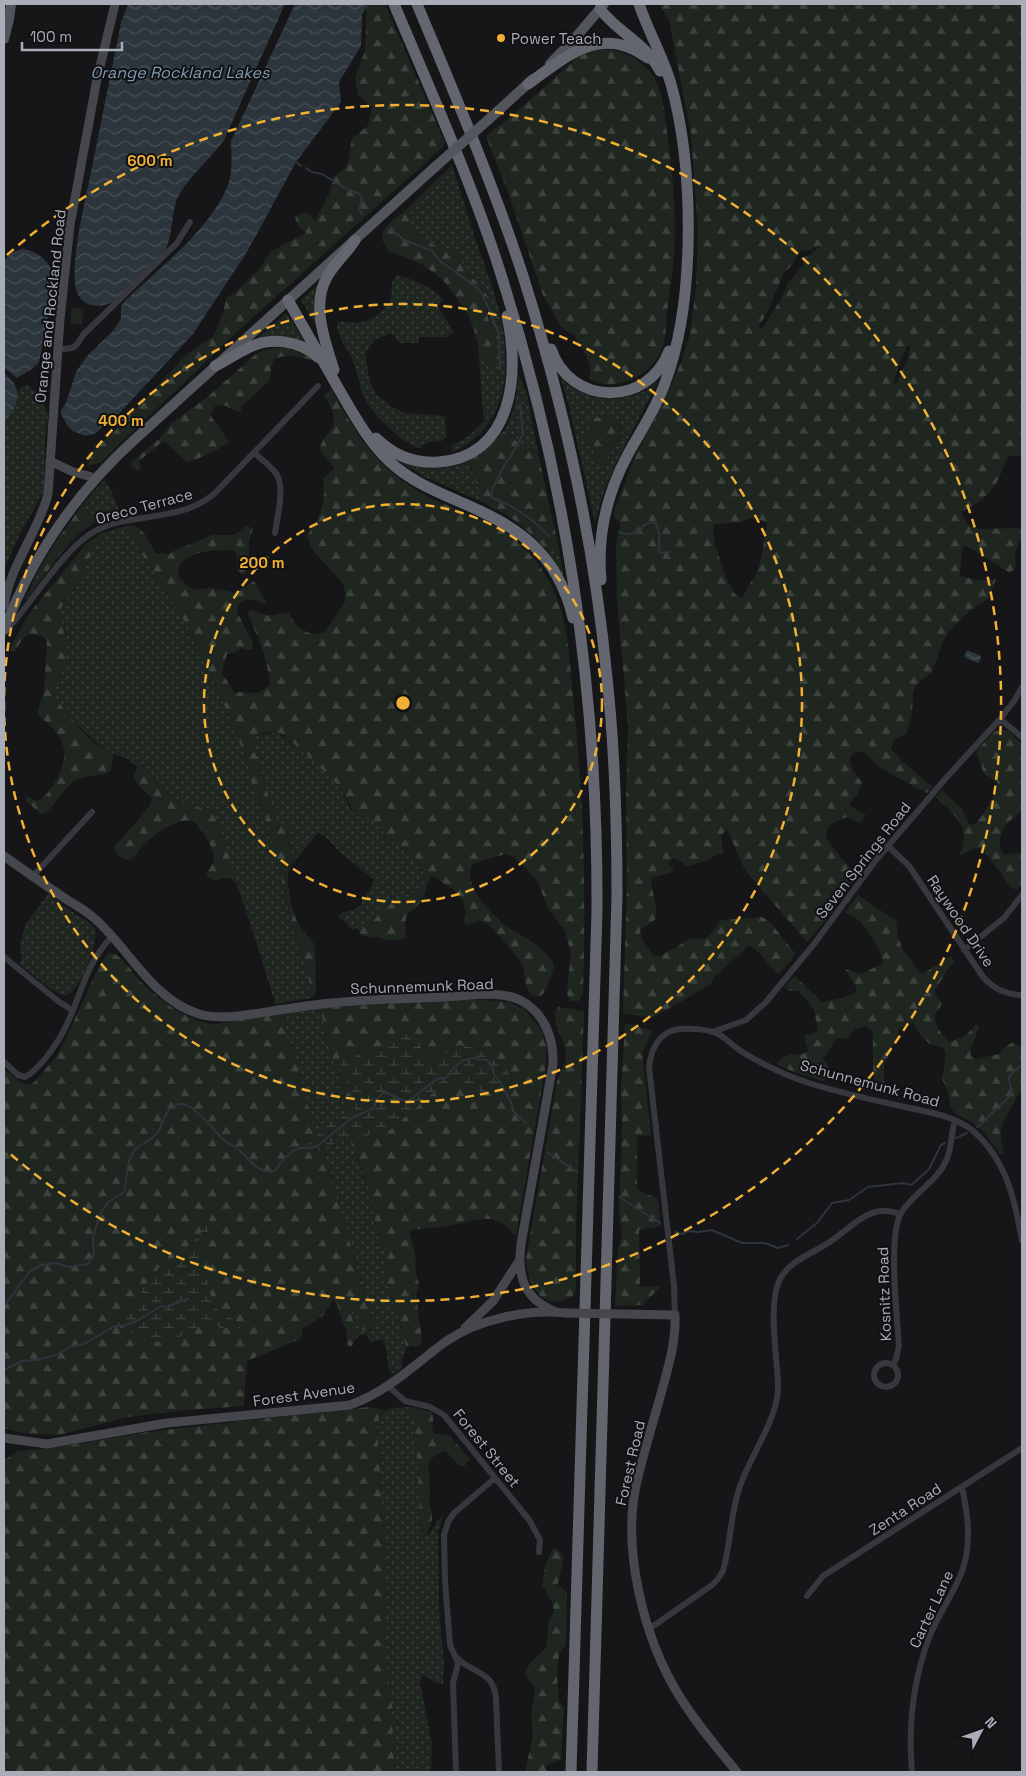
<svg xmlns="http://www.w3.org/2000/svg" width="1026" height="1776" font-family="'Space Grotesk',sans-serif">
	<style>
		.green { fill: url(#green-dots); fill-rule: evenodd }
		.forest { fill: url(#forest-firs); fill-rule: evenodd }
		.wetland { fill: url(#wetland-marsh) }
		.pitch { fill: #1e261f }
		.water { fill: url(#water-waves) }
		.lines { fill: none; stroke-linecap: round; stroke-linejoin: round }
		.stream { stroke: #2c353c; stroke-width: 2 }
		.street { stroke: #37383d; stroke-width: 6 }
		.secondary { stroke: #45474d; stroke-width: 9 }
		.primary { stroke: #53555c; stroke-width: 10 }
		.highway { stroke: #63666e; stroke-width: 11 }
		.secondary-bridge { stroke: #45474d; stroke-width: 9 }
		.primary-bridge { stroke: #53555c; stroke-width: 10 }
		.ring { fill: none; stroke: #f2b134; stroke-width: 2.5; stroke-dasharray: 9 6 }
		.poi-dot { fill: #f2b134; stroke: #111113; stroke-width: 2 }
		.labels { text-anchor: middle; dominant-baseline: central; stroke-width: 4; stroke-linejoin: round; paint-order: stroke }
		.poi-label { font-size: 15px; fill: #a8adb8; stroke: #111113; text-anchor: start }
		.street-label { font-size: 15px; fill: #a8adb8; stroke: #111113 }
		.water-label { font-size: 16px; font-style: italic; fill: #7f9bb3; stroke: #111113 }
		.centre { fill: #f2b134; stroke: #111113; stroke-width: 2.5 }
		.ring-label { font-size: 15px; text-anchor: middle; font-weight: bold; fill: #f2b134; stroke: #111113; stroke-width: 4; stroke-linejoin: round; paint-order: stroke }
	</style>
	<defs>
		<pattern id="green-dots" width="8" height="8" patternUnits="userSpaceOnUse" patternTransform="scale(1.25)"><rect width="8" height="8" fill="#1e261f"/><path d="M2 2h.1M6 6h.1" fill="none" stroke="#3c433d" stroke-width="1.8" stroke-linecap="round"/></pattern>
		<pattern id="forest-firs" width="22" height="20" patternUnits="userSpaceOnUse" patternTransform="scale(1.25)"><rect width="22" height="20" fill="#1e261f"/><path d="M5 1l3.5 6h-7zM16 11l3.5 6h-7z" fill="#3c433d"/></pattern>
		<pattern id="wetland-marsh" width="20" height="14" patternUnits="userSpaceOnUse" patternTransform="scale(1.25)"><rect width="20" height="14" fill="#1e261f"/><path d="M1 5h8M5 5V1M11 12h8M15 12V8" fill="none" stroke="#3c433d"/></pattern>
		<pattern id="water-waves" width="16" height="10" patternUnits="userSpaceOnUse" patternTransform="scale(1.25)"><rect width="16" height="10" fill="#2c353c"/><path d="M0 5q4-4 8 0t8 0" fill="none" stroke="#485056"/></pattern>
	</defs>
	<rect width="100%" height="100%" fill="#161618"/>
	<path class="green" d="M452,165C460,189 467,214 475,238C482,259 491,281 497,303C512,357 513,427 452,452L451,445L467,437L484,422L478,345L491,368C506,345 484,320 487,295L478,283L468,275L458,255L452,250L434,245L410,231V212L408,208Z
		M397,275C409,278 439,289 443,301L437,305L453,331L448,337H419V343H400L391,333L374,340L367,351L366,360L370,382L376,394L393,407L404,413L445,416L447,437L442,441L429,442L419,448C403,444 370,412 364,397C359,383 356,365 349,353C344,344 339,337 337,326L339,322C346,321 350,323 356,323C368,324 380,312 389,305L392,291V282Z
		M320,283L319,331L301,300Z
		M286,313L308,346L258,338Z
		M519,375L527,395L538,453L518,442L505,430L514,409Z
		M561,378C588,405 630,406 658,381C635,430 608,468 595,523L570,410ZM590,414L598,418L613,417L622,429V436L607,453C609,459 609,462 603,465L593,459L596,450L586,441L592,427Z
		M27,384L40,397L48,414L45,444L44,491L20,534L4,570V419L17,402L19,389Z
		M469,461L474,477L485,503L425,477L400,462C422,471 448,471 469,461Z
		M105,479L114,497L122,517L110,518L94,523L83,504Z
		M126,526L140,551L188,627L232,722L247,762L252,785L263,811L277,858L287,904L309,980L312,998L275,1004C263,961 249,919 234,877C227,855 222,833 214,812L210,809L189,806L175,799L128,759L106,751L73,721L54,696C58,677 68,658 66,637C66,629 58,619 60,612C62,603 69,596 74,589C86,572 91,552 100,534Z
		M559,549L564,578L548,551Z
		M39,570L45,575L24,602Z
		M277,732L313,760L338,784L344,795L350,809L357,817H372L382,829L386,840C393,842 401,844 407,849C418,858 431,876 419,889C411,897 397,900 388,906C382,910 379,915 374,919C369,924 360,927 353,930L344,921L339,918V916C346,909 351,912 357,908C363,904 371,886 374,880C364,870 352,863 342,854C332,846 332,839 318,833L293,863L290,846L287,842L291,830C287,825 282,825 276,825L274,823C273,813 271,803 268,792C263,775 249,754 254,736Z
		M48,894H50L63,906L90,923L96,930C96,947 82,991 65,996L52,990L19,964L22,959L20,945L25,925Z
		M320,1008L334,1065L342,1080L343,1094L351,1107L346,1106L352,1136L351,1143L370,1191L378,1237L388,1260L385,1273L406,1346C407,1355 400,1355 402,1368L394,1374L389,1371L386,1346L382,1340L370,1342L367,1335C361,1334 357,1337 354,1341L352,1311L357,1312L362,1330L370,1331L374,1326L324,1153L311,1119L297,1064L283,1025L281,1014Z
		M409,1407L413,1414L415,1427L414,1443L419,1465L418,1491L422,1519L421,1532L426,1536C434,1531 435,1520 443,1516L438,1533L439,1611L444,1662L443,1684L434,1682L423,1674L420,1682L432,1743L431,1772H394L392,1707L385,1653L386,1563L377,1426C384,1405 389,1409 409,1407Z"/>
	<path class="forest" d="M369,4H385L445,143L442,148L239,330L101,462L88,466L91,452L112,434L187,354L214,336L224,309L226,298L237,291L260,268L270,252L306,233L298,226L295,217L306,212L315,220L329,194L334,176L347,166L352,138L368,126L372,107L358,95L355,77L365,51L367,5Z
		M659,4H1022V457L1012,455L1006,459C996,491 990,495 962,512V515L966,523L978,529L1022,528V538L1019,542L1015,554L1016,563L1015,568L1010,573L970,548L964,546L962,549L960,576L976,580L996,579L989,598L969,611L948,633L943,641L932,672L916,685L913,692L912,715L907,733L894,740L891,749L903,762L933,787L927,793C910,784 893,776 877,765C872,761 869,755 862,752H855L850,757C849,767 856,775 862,782L858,793L850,803V806L866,815L859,823L848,817C837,820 826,824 826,837L841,858L858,875L821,926L807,942L745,870L727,829L721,836L723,852L705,861L686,867L682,862L674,858L668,863L674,870L670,873L653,877L651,881L656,909L655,920L640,930L641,937L654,956H660L690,939L706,938L713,932L720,920L762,917L770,922L795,953L791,961L778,974L757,951L749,945L718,974L715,975L711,984L656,1016L645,1017L623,1013L627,883L626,795L628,725L617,600L616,549L620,522L614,518L613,514L634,459L664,401L682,360L690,334L696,286L698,232L691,135L669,20ZM821,245L815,251L804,258L803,265L787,284L782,298L761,330L759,326L771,306L773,298L784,273L791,266L801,250L807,251ZM907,346H910L907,361L895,386C893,374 903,357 907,346ZM750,518L764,521L767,524C762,546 764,566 749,585C746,589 746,594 741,598L735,594L727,580L715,545L713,532L714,524L742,522Z
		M601,49C623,50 643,59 655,79C664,97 665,119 668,139C672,173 676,207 675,241C674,265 670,289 667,313C666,325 666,340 661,351C650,376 613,395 588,378L591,371L587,356L574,335L562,328L543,295L509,195L486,136L513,115L577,58L587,53Z
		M408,208L410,212L411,231L434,245L452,250L458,255L468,275L478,283L487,295C486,299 485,303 486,307C488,327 506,350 491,369L478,345L473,326L466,310L443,280L423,265L389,251C371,231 394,220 408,208Z
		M276,348H288L316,360L315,362C302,357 287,353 274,359L271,367L270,380L241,407V412C233,412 228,405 220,404L214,407L211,416L229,442C224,447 195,461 187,462L165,442L161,443L139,461L141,469L137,471L132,467L131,462L159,439L170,424L205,399L256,354L264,350Z
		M331,389C359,439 377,470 431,498C457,511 488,518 512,537C535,556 551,579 560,607C569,636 570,667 573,697C584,796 586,895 583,994L579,1001H570L567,994L571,951L569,946L565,931L547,907L538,882L524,866L512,856L506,854L474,863C457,883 497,920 512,930C519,935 526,937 533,942C541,948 548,956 554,964C554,969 546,992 542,995C538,997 537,996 533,996C522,987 527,976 522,964C519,957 490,924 483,921C476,919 472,926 465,925L464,920L466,912L463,901L455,891L433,876C425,882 428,890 423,898C411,917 403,907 406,936L404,939L388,941L379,937L373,938L361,935L357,928L375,919L380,912L395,901L418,890L422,885L424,873L420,863L407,848L386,840L382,829L372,818L357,817C349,807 346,793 337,784C320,766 301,750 282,734C275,730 262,733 254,736L252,742L275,816L274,823L276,825C282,825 287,825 291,830L287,842C299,856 286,870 288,884C290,896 292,912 298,923C303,931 310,938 315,945L316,992L312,998L309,980L287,904L277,858L263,811L252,785L247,762L232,722L188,627L140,551L126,526C145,524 147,541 156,553L169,554L178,549L213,535H235L246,525L253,529C252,533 250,537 249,541C247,553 253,565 244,574H240C236,566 239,559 236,552L233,550C216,550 183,550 178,570L180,579L193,590L211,588L236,593L254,581L267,603L265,604C255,601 248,596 239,603L237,612L252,641L253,649L249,650L240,648L238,651L227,654L222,673L234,692L258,693L270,685C268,660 258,637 248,615V612L250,610C256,610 260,614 266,615C275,617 281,611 290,613C292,626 315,642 326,630L345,602V594L344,586L338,578L311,548L307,535C322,518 326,500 323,478L334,469C331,462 329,461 324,456C314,446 328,434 334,426L333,412L325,395Z
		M590,414L598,418L613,417L623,433L607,453L609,458L608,463C603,465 600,466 595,464L593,459L596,450L586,441L592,427L589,417Z
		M505,430L518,442L538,453L559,549L548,551C535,538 522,525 507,515C500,510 488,508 484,501C476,489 475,474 469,461L487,448Z
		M83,504L94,523C73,536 59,555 45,575L39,570L57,540Z
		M100,534C91,552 86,572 74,589C69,596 62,603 60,612C58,618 67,636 67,645C68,663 57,680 54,696C68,715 91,746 113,754L111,770L107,774C97,775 85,776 75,781C63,787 53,813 41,814L26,801V796L37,801C51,796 67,764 64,749C62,735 49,724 39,716L38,710L44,691L47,640C41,635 30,631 24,638C19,642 19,648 14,652L9,650L28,615L86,544Z
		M999,730L1009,731L1022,745V811C1011,820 1000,826 1000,842C1000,848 1000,851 1006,855L1022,852V885L1017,890L1010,887L1001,873L981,848H975L959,856C973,826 956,817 935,797L942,790L962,809L969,824L973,825C983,819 995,794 998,783L990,777L984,774L976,751L994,732Z
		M138,767C152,778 171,799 187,805C196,808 206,807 214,812L227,848L236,883L229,877L214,881L207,877L206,875C208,870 213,865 214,860C215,848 201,828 193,821C175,817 153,835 141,848C137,852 135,857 131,860C122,861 117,854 114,847L149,807L152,798L139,786L133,777Z
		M858,895L896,921L898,937L903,950L920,973H924L951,956L954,961L935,989V996L942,1003C940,1008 937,1011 935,1015C933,1024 943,1037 949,1042C960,1039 970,1034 976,1024L979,1028L971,1048V1056L976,1059L999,1054L1005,1047L1013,1042L1022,1047V1092C1015,1097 1015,1101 1011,1108C1000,1127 998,1131 1004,1153L1000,1154L982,1130L970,1121L956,1114L951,1108L948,1092L942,1079L946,1055L944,1048L930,1044L922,1037L913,1023C896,1023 898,1039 892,1049C890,1054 886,1058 884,1063V1089L882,1093L875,1091L873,1066V1033L870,1029L865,1026L856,1029L846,1039L837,1038L823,1059L832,1071L823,1081L794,1072L776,1064C788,1049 798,1058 808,1051L804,1036L806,1034L811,1035L818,1030L814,1010L799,991H790L784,987L795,976L822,1003C833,997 845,1000 856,992V987L845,969L860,974L884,963L877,945L861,922L845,912Z
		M111,953C121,954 134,975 142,983C159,1000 191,1024 216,1024L281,1014L283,1025L297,1064L311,1119L324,1153L374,1327L368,1331L362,1330L357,1312L352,1311L354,1341L352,1346H349L347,1344C348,1330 345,1327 340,1315C338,1309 339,1304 333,1299L324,1315L302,1329V1335L298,1340L247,1361L244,1405L243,1406L189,1410L128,1417L59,1435L24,1433L4,1428V1069C12,1075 23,1088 33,1083L55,1058L62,1047L101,962L108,954Z
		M470,999L508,1002L523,1008L541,1029L546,1045V1064L516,1236L502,1223L492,1219H483L440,1227L411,1230L409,1231L415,1253L416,1273L419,1285L416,1296L422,1339L420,1345L418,1347L406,1346L385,1273L388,1260L378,1237L370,1191L363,1171L353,1149L351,1143L352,1136L344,1122V1107L351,1106L340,1089L342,1080L334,1065L320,1008Z
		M559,1007L584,1011L576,1232V1288C575,1295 573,1297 567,1299C540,1311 527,1281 526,1259L557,1081C559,1075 565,1065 566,1059C568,1043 546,1016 559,1007Z
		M625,1023L651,1030L652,1032L643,1051V1063L651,1135L637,1137V1189L658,1199L661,1226L639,1230L640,1287L659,1286L660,1288L642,1305L615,1306L618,1249L622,1235L619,1212L622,1125L621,1090Z
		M369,1407L385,1410L380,1415L377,1426L386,1563L385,1653L392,1707L394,1772H4V1460L18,1451L53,1448L154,1431Z
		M409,1407L432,1412L433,1420L432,1430L435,1434L449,1435L470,1459L464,1467L456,1463L446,1451L433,1457L428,1464L430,1484L429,1503L432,1513V1520L426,1536L423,1535L418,1491L419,1465L414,1443L415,1427L413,1414Z
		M553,1549H557L564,1556C563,1566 559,1575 558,1585L567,1592L566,1645L559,1653L557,1675L559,1702L564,1707L561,1760L547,1765L545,1768L548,1771L555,1772H525L533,1735L531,1718L535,1687L529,1678L524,1674L531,1662L546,1648L549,1621L554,1610L551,1600L542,1585L546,1563Z"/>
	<path class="wetland" d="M406,1034L420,1042L422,1057L425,1060H436L458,1045L479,1049L509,1072C509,1082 502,1094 490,1094C485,1094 479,1091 475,1089C463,1085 451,1085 439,1088L390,1130L370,1134L366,1137L346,1138L321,1150L310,1151L307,1144L333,1120L340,1118L355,1110C358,1097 350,1098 347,1089C346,1086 347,1083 347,1081C345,1072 338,1064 339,1054L344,1053L353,1059L361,1049L382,1048Z
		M209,1218C213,1233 204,1235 195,1244L200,1253L209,1257L210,1266L206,1276L212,1301L219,1312L242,1324L240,1328H221L207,1322L181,1336L173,1339L162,1340L154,1343H146L136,1335L122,1329L112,1321L117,1318L127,1317L136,1310L139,1303L141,1291L160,1266L169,1259L176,1257L200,1235L204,1224Z"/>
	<path class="pitch" d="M72,308L84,309L82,325L70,323Z"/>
	<path class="water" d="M128,4H285L224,140C211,159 183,181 176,202C171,218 173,235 165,251L115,301C101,308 84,309 77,292C68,268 86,199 91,172C101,122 111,73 121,23Z
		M295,4H368L362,15L361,46L339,82L341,102L296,162L247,252L193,334L114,419L94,434L85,436L73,431L67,425L61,414V410L66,403L76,372L87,356L113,331L121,319V307L124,302C156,271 204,234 224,194C233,178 232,159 231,141Z
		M22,249C36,250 51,261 52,275L48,318L39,362L32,369L17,378L4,368V260L13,252Z
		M4,373C25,389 19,404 4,423Z
		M967,650L981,656L980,661L978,663L964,657Z"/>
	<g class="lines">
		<path class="stream" d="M296,162L301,166
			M306,168L312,172L322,174L347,189L360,194L362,200L359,210L362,214
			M391,229L404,240L432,251L440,261L475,286L482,293L499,334L500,370
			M520,404L523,434L511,456L505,464L492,490L491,497L509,505L532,520L549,536
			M619,532L626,534L637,533L644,525L654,522C661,530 659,541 659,551L662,553L669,552
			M977,1127C986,1121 991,1114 998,1107C1004,1102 1009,1099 1012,1092L1009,1080L1010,1075L1022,1065
			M956,1138L967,1133
			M547,1152L577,1172
			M619,1197L660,1223
			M675,1232L683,1234L687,1231L698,1232L712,1230L742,1243H765L778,1248L788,1245
			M797,1239L817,1223L832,1203L849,1200L868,1187L903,1183L911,1185L915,1182L929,1169L941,1145L945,1143
			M4,1306L30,1271L41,1265L55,1263L70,1267L88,1264L94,1254L93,1238L99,1216L108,1202L124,1192C128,1178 125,1159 137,1148C143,1143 153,1139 158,1132C163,1124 165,1111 174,1106C190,1096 211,1128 222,1138C227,1143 235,1146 240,1151C252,1161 257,1174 275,1171C280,1162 290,1151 300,1148C307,1147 311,1149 317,1146L352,1118L374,1108L377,1099L384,1092L407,1102L437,1079L447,1077L454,1067L464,1060L474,1058L487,1060L491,1064L494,1074L500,1082L512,1104L513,1111L526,1123
			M4,1370L22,1361L37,1360L56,1355L71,1346L84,1344L115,1326H122L137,1321L161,1306L166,1307L188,1299"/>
		<path class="street" d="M58,349C74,349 75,349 83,335L177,243L190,222
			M254,453C261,459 272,466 277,475C285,488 277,518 275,533
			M6,631C32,603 66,544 99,529C137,512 182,522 215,493L318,386
			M1000,719L1022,737
			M888,846L909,866L983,977C994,989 1006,995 1022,995
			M33,876L92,812
			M964,950L1004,918L1022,895
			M4,957L58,1001L72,1010
			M712,1032L746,1020L766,1002L814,944L876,860L946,778L1000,719L1014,701L1022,687
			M4,1062L18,1075L25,1077C33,1073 39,1066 45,1059C52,1050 59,1040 64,1030C80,1000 86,961 112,937
			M675,1315L674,1286L649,1067C651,1049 659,1032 679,1029C691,1028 709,1029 720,1035C728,1040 735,1048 744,1053C764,1065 787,1076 809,1083C840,1093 873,1100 905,1107C927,1112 953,1115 972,1130C1006,1159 1015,1199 1022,1241
			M874 1375a12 12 0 1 1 24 0a12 12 0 1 1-24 0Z
			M893,1365L896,1359L899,1346C897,1317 888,1236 901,1213C913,1193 937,1182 946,1161C952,1149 951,1133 955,1120
			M388,1386L405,1401L430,1407L444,1415L530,1521L540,1540L539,1552
			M807,1596L823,1576L1022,1448
			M649,1629L712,1585L718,1579L723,1571C731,1544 730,1514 740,1486C750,1457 778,1418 778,1388C778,1359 767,1305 780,1279C791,1259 813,1254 831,1241C845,1232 858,1217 875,1212C884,1209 892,1211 900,1214
			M456,1657C472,1674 494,1670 496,1699L499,1772
			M456,1772L453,1683L458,1663L450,1645L445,1581L444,1535L448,1522L454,1513L495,1478
			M912,1772C908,1726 913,1681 929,1638C936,1619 948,1602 957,1583C973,1552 969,1520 962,1487"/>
		<path class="secondary" d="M50,461L71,471L95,478
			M4,606C10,565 38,533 48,494L60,319L70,225L97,79L115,4
			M4,856C22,869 41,882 60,895C71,903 84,909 94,918C130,949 151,999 199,1014C224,1022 267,1011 293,1008C343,1000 394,999 445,997C468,996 498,990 520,1000C544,1012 554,1038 553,1064L521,1244C517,1275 523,1298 554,1311
			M620,1314L675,1315C676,1341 669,1365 662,1390C654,1420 644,1451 637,1481C621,1548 644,1640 680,1697C696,1723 717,1748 737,1772
			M465,1328L493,1301L519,1261
			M4,1438L47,1444L167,1423L350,1405C387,1392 414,1365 445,1342C478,1319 527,1309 566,1313"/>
		<path class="primary" d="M4,39L9,19L11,4
			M550,64L576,37L604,4
			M488,120L533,79
			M4,630C32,557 75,494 133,441L435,167"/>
		<path class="highway" d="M394,4C430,89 468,174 497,262C566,475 598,687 597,911L571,1772
			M417,4C454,93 493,183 523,276C564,406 594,542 607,678C615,751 617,823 617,896L592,1772
			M600,9C618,33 645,42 660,71
			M528,84C566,57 601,23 648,58
			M288,300C304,329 321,357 337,386C353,413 367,440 389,461C409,480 433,490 458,501C517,526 557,551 573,618
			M551,349C570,406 648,408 669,351
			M215,366C226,361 235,354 246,349C270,336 299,340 319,358
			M334,370C325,341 311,305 327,277C335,263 347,253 355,240
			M376,438C393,455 414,464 439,462C513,456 520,374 507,316
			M601,580C597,537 607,494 627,456C640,432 656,409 665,383C696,301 694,167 671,84C663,56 648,31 639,4"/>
		<path class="secondary-bridge" d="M566,1313L620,1314"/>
		<path class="primary-bridge" d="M435,167L488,120"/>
	</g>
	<g class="ring">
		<circle cx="403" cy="703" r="199"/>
		<circle cx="403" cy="703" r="399"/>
		<path d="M7 255A598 598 0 1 1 7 1151"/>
	</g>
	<circle class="poi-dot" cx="501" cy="38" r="5"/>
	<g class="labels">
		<g class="poi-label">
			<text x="511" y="38">Power Teach</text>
		</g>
		<g class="street-label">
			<text transform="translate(50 306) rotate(-84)">Orange and Rockland Road</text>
			<text transform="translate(144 506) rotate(-15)">Oreco Terrace</text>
			<text transform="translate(863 860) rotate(-52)">Seven Springs Road</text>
			<text transform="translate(961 921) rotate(56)">Raywood Drive</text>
			<text transform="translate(422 986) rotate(-2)">Schunnemunk Road</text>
			<text transform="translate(870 1083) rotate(15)">Schunnemunk Road</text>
			<text transform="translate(884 1294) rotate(-92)">Kosnitz Road</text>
			<text transform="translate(304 1394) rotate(-8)">Forest Avenue</text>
			<text transform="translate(487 1448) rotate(51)">Forest Street</text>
			<text transform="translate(630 1463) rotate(-77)">Forest Road</text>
			<text transform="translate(905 1509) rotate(-33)">Zenta Road</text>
			<text transform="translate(931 1609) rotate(-65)">Carter Lane</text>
		</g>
		<g class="water-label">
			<text x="180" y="72">Orange Rockland Lakes</text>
		</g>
	</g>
	<circle cx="403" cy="703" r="8" class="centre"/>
	<g class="ring-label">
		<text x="150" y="166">600 m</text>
		<text x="121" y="426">400 m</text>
		<text x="262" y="568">200 m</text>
	</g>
	<rect width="1026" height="1776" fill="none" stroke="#a8adb8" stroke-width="10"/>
	<g transform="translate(981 1731) rotate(49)" stroke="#111113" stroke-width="4" paint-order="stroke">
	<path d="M0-4L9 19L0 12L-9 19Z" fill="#a8adb8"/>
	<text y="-8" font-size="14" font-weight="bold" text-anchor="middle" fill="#a8adb8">N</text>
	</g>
	<path d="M22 42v8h100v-8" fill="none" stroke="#a8adb8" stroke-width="2.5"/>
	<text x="30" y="42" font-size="15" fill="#a8adb8" stroke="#111113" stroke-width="4" paint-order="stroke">100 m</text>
</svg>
